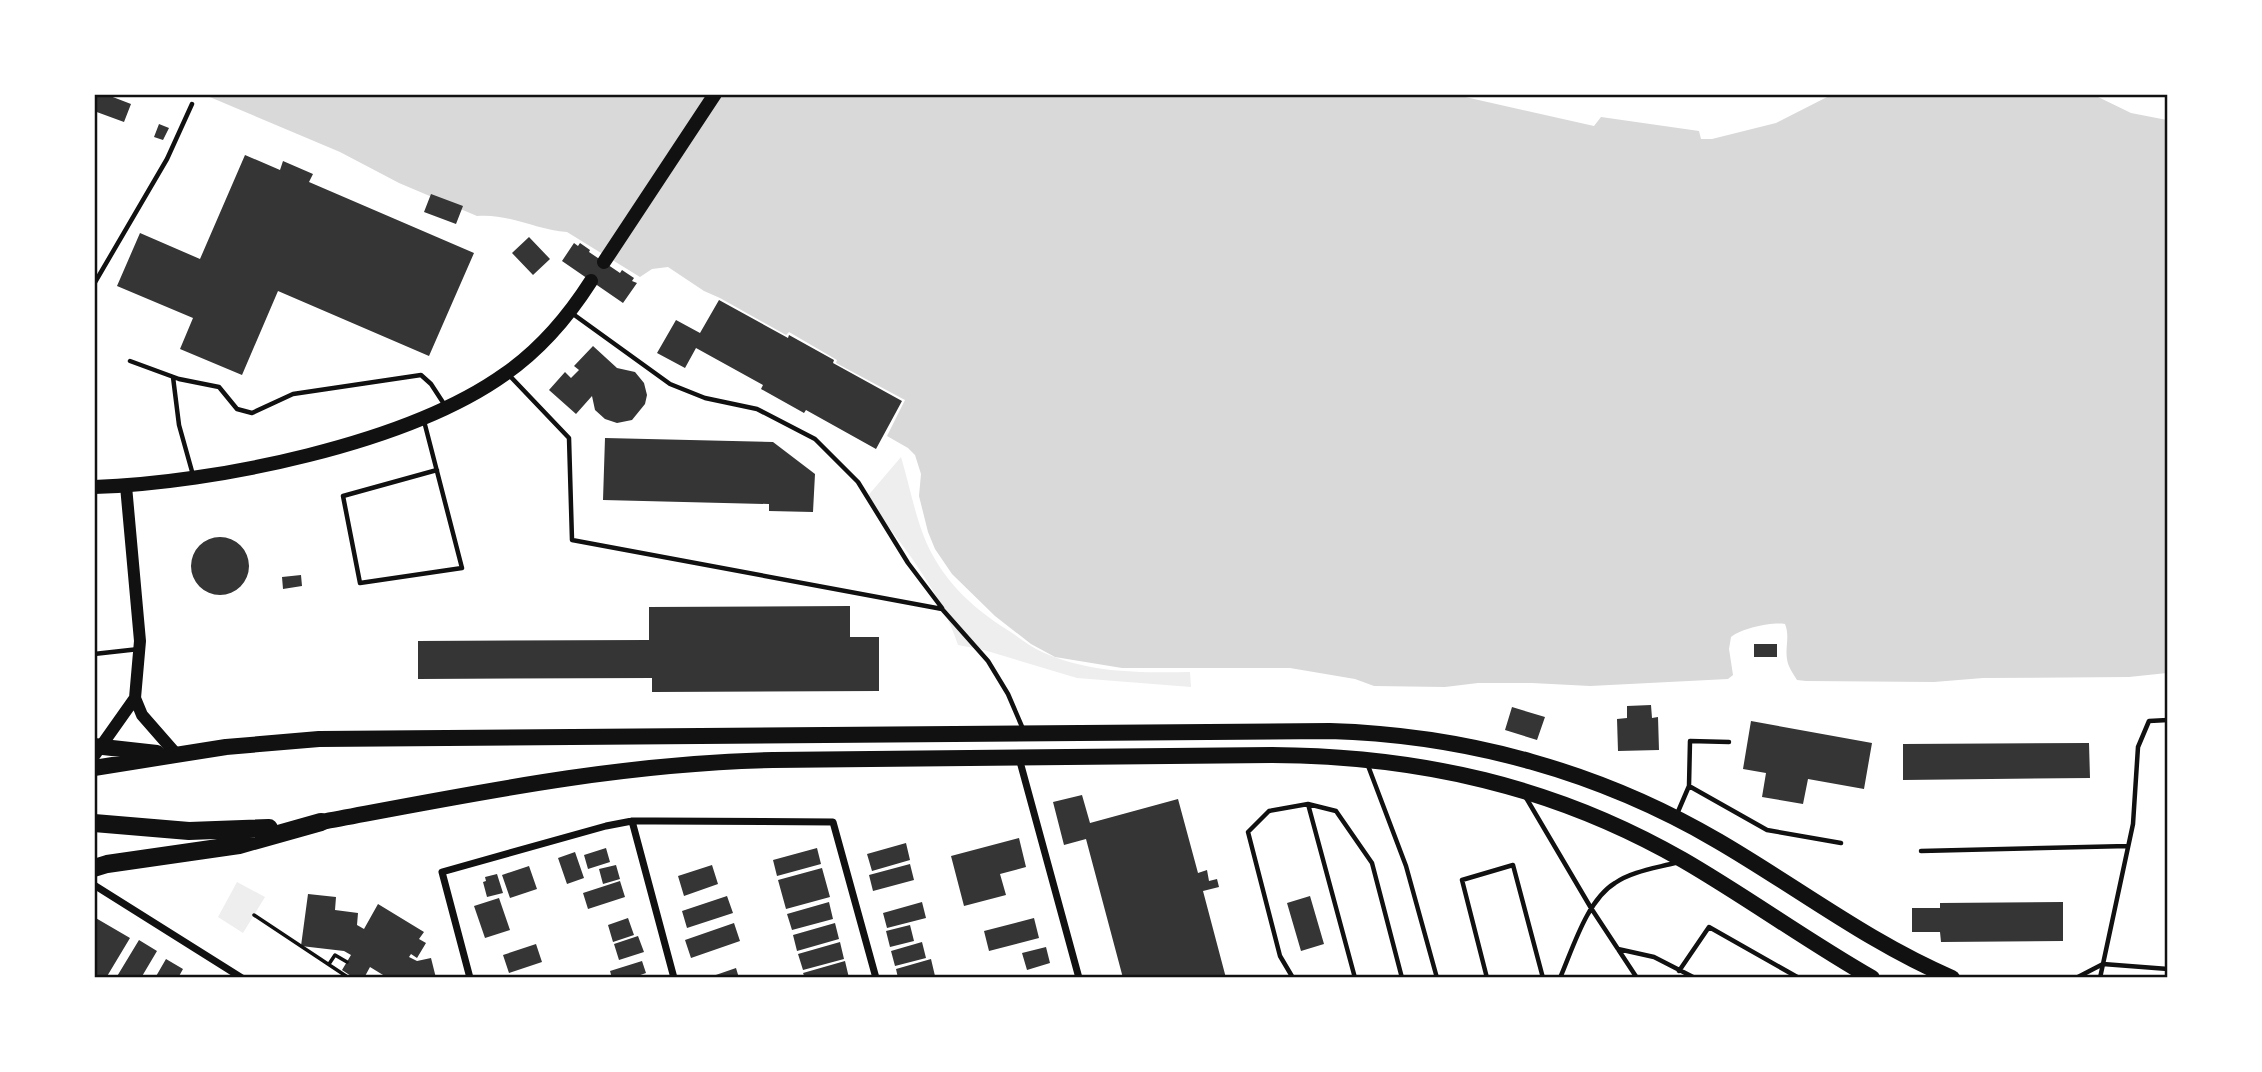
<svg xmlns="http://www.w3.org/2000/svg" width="2262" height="1072" font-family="Figtree,sans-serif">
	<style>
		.green { fill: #eee }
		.water { fill: #d9d9d9 }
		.building { fill: #353535 }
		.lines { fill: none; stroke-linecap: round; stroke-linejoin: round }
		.path { stroke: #111; stroke-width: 3.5 }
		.service { stroke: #111; stroke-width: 4.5 }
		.minor { stroke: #111; stroke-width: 7 }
		.tertiary { stroke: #111; stroke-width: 12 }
		.secondary { stroke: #111; stroke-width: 14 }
		.trunk { stroke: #111; stroke-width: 16 }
		.motorway { stroke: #111; stroke-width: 18 }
		.neatline { fill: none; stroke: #111; stroke-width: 2.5 }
	</style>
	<rect width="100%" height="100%" fill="#fff"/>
	<path class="green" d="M901,457C911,490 916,524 932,554C950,587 975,609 1006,629C1019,637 1029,646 1042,652C1088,673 1141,673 1190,672L1191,687L1077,678L984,650L958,645C940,590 901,543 866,498Z
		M237,882L265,897L243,933L218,917Z"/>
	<path class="water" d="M1452,94L1594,126L1601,117L1699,131L1701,139H1712L1776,123L1831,95H2094L2131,113L2167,120V673L2129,677L1983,678L1934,682L1806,681L1797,680C1793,673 1788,667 1787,659C1785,647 1790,636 1785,624C1771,622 1743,628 1731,637L1729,649L1733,675L1728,679L1590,686L1532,683H1478L1445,687L1374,686L1355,679L1290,668H1122L1055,657L1031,644L995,616L952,574L935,549L928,532L919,496L921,474L915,455L908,448L887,436L905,400L836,363L837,360L789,332L786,335L720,298L704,291L668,267L652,269L640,277L567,232C537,230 508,213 477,216L399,183L340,152L205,95Z"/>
	<path class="building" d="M94,94H105L131,104L124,122L94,111Z
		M159,124L169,128L163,140L154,137Z
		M245,155L280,170L283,161L313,174L309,182L474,253L429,356L278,291L242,375L180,349L193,318L117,286L140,233L200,259Z
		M431,194L463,206L456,224L424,212Z
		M529,237L550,259L533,275L512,253Z
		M574,243L578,246L580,243L590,250L589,252L620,273L622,270L634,278L632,281L637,283L623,303L562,261Z
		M719,300L788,338L789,335L834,360L833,363L902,401L876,449L806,410L804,413L761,389L763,385L696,348L685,368L657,353L676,320L700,333Z
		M593,346L617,368L635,372L644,383L647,395L645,404L632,420L617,423L605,419L595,410L592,396L576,414L549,390L565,372L571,378L579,370L574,366Z
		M605,438L773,442L815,474L813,512L769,511V504L603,500Z
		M191 566a29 29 0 1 1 58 0a29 29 0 1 1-58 0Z
		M301,575L302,586L283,589L282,577Z
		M850,606V637H879V691L652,692V678L418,679V641L649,640V607Z
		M1754,644H1777V657H1754Z
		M1651,705L1652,718L1658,717L1659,750L1618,751L1617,719L1627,718V706Z
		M1512,707L1545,717L1537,740L1505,730Z
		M1751,721L1872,743L1864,789L1808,779L1803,804L1762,797L1766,773L1743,769Z
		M2089,743L2090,778L1903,780V744Z
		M1082,795L1090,823L1178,799L1198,873L1207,870L1209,881L1217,879L1219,887L1203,891L1226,978H1123L1086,839L1064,845L1053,802Z
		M1019,838L1026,867L1000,874L1006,895L964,906L951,856Z
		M906,843L910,860L872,871L867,854Z
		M606,848L610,862L588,869L584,855Z
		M817,848L821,864L777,876L773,860Z
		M575,852L584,878L567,884L558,858Z
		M910,864L914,880L873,891L869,875Z
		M616,865L620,879L603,884L599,869Z
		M712,865L718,884L684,896L678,876Z
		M529,866L537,889L510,898L502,875Z
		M822,868L830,897L786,909L778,880Z
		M497,874L503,893L487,897L483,882L486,881L485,877Z
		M620,881L625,897L588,909L583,893Z
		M308,894L336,897L335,910L358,913L357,925L364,929L378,904L424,932L419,939L426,943L417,958L411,954L409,957L417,961L431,958L436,978H388L370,967L364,978H354L342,970L351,955L344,951L301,946Z
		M727,896L733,913L687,928L682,911Z
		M1310,896L1324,944L1301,951L1287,903Z
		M499,898L510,930L485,938L474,906Z
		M829,902L833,919L792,930L787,914Z
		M922,902L926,918L887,928L883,913Z
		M2063,902V941L1941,942L1940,932H1912V908H1940V903Z
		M94,917L130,938L106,978H94Z
		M628,918L634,935L613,942L608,925Z
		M1034,918L1039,938L989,951L984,931Z
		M734,923L740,941L691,958L685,940Z
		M835,923L839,939L797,951L793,935Z
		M910,925L914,941L890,947L886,931Z
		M638,936L644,952L619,960L614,944Z
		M139,940L157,951L141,978H116Z
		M840,942L844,959L803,970L798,954Z
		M922,942L926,958L895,966L891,951Z
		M536,944L542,962L509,973L503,955Z
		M1046,947L1050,963L1027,970L1022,953Z
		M166,959L183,969L178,978H155Z
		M931,959L935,976L898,978L896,969Z
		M642,961L646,973L632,978H612L610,971Z
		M845,961L849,978H805L803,973Z
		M736,968L739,978H710V977Z"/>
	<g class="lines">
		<path class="path" d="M254,915L349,978
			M329,964L335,955L347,962"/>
		<path class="service" d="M94,284L167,159L192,104
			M573,314L670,384L705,398L757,409L815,439L858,482L908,563L942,608
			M130,361L179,379L219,387L237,409L252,413L293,394L421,375L431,384L444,404
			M509,375L569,438L572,540L942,609L988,661L1008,694L1023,729
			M173,377L179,425L193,475
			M424,421L462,568L360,583L343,496L437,470
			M94,654L139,649
			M1367,763L1406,866L1437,978
			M1689,786L1767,830L1841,843
			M1525,796L1591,908L1637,978
			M1308,804L1336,811L1372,863L1402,978
			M1677,814L1689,786L1690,741L1729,742
			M1921,851L2128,846
			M1618,949L1654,957L1695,978
			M1679,971L1709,927L1799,978
			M1293,978L1280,956L1248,832L1269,811L1308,804L1355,978
			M1487,978L1462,880L1513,865L1543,978
			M1560,978C1573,948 1587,900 1615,883C1632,871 1657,868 1678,862
			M2076,978L2103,964L2168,969
			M2100,978L2133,824L2138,747L2149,721L2168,720"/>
		<path class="minor" d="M1019,758L1079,978
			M632,821L674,978
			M94,885L242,978
			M470,978L442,872L606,826L632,821H655L833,822L876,978"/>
		<path class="tertiary" d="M126,486L140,641L135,698L142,715L177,755
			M94,756L135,698"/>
		<path class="secondary" d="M604,262L715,94
			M94,487C215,483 407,444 505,374C541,349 568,317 591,281"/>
		<path class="trunk" d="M94,746L157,753
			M94,768L226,747L319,739L1330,731C1467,735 1600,772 1718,841C1797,887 1868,942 1952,978
			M321,822C471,794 620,763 773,760L1272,755C1419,756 1554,786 1683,860C1747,897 1807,941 1872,978"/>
		<path class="motorway" d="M94,823L189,831L269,828
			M94,868L107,864L239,845L321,822"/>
	</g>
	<rect width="2262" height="1072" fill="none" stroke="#ffffff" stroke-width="192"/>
	<rect x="96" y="96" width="2070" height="880" class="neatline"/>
</svg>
